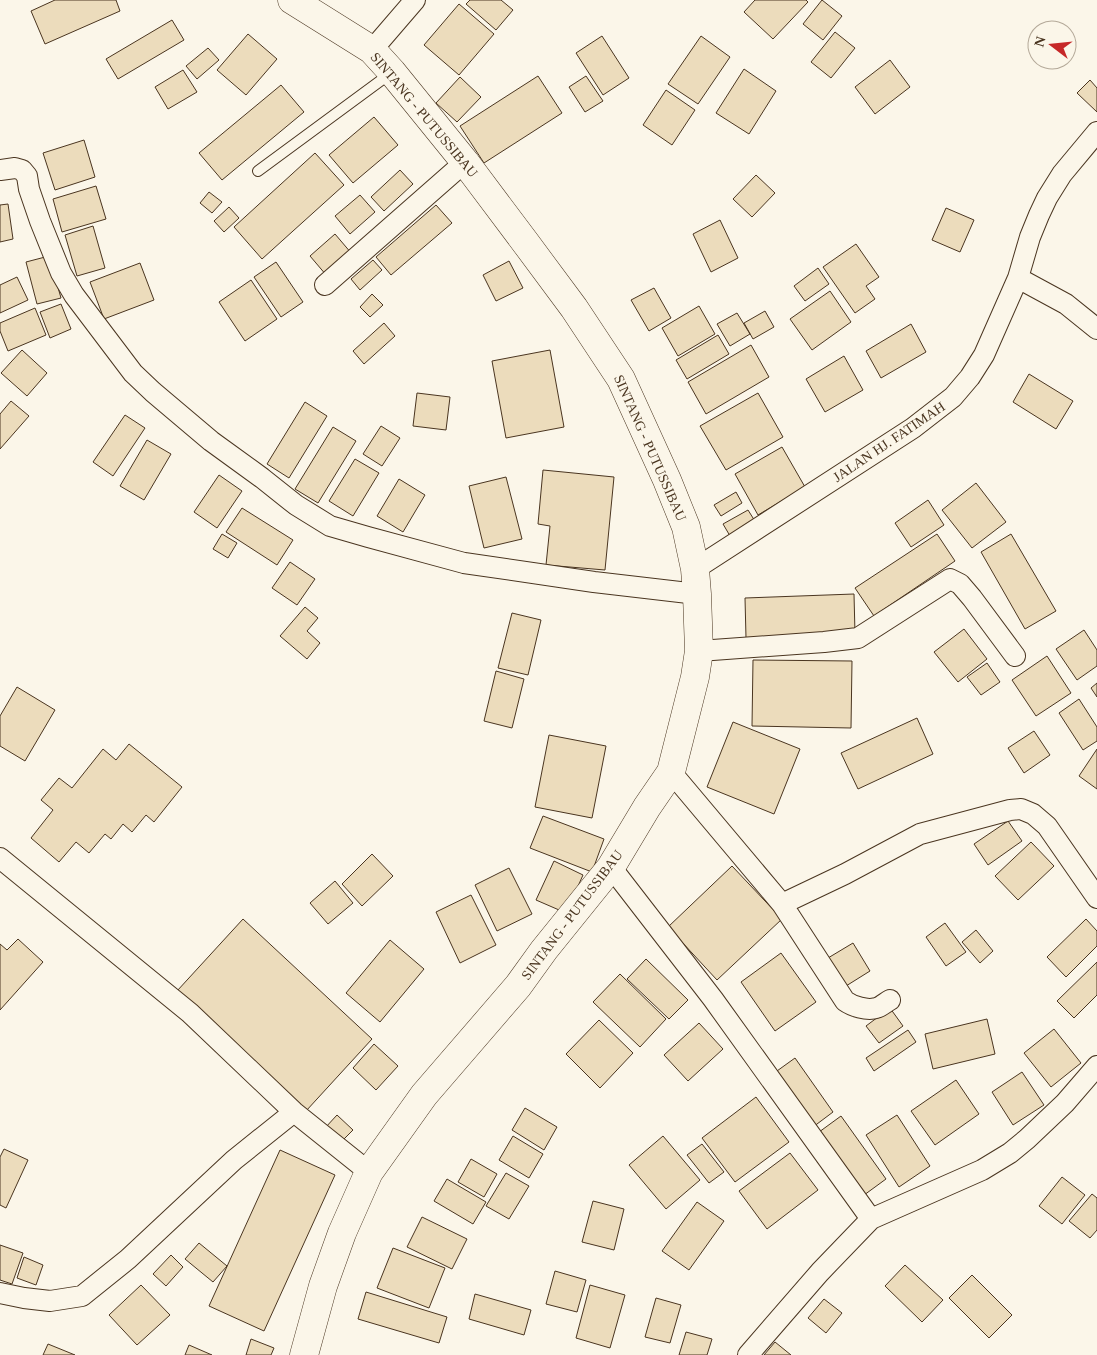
<svg xmlns="http://www.w3.org/2000/svg" width="1097" height="1355" font-family="'Times New Roman',serif">
	<style>
		.building { fill: #ecdcbc; stroke: #4a3520 }
		.lines { fill: none; stroke-linecap: round; stroke-linejoin: round }
		.service-casing { stroke: #4a3520; stroke-width: 12 }
		.minor-casing { stroke: #4a3520; stroke-width: 22 }
		.trunk-casing { stroke: #4a3520; stroke-width: 29 }
		.service { stroke: #fbf6e9; stroke-width: 10 }
		.minor { stroke: #fbf6e9; stroke-width: 20 }
		.trunk { stroke: #fbf6e9; stroke-width: 28 }
		.labels { text-anchor: middle; dominant-baseline: central; stroke-width: 4; stroke-linejoin: round; paint-order: stroke }
		.street-label { font-size: 14px; fill: #4a3520; stroke: #fbf6e9 }
	</style>
	<rect width="100%" height="100%" fill="#fbf6e9"/>
	<path class="building" d="M55,0H116L120,11L45,44L31,11Z
		M470,0H501L513,10L496,30L466,4Z
		M755,0H806L808,2L773,39L744,12Z
		M822,0L842,16L823,40L803,24Z
		M459,4L494,34L459,75L424,45Z
		M172,20L184,40L118,79L106,59Z
		M835,32L855,48L831,78L811,62Z
		M248,34L277,59L246,95L217,70Z
		M602,36L629,78L603,95L576,53Z
		M701,36L730,57L698,104L668,84Z
		M208,48L219,60L197,79L186,66Z
		M890,60L910,87L875,114L855,87Z
		M744,69L776,91L749,134L716,113Z
		M183,70L197,92L168,109L155,87Z
		M538,76L562,113L484,163L460,126Z
		M586,76L603,101L585,112L569,87Z
		M460,77L481,97L457,122L436,103Z
		M1090,80L1097,88V112L1077,93Z
		M281,85L304,112L222,180L199,153Z
		M666,90L695,110L672,145L643,125Z
		M374,117L398,145L353,183L329,155Z
		M84,140L95,177L55,190L43,153Z
		M315,153L344,185L262,259L234,227Z
		M400,170L413,184L384,211L371,197Z
		M756,175L775,193L752,217L733,199Z
		M96,186L106,219L62,232L53,199Z
		M209,192L222,202L212,213L200,203Z
		M360,195L375,212L350,234L335,216Z
		M8,204L13,239L0,242V205Z
		M436,205L452,223L391,275L376,257Z
		M229,207L239,218L224,232L214,221Z
		M946,208L974,220L960,252L932,240Z
		M720,220L738,258L711,272L693,234Z
		M93,226L105,268L77,276L65,235Z
		M335,234L352,254L327,276L310,256Z
		M856,244L879,277L866,286L875,299L855,313L823,267Z
		M49,256L61,298L37,304L26,262Z
		M373,260L382,270L360,290L351,279Z
		M509,261L523,288L496,301L483,275Z
		M276,262L303,302L281,317L254,277Z
		M140,263L154,300L104,319L90,282Z
		M818,268L829,284L805,301L794,286Z
		M17,277L28,300L0,313V285Z
		M251,280L277,319L245,341L219,302Z
		M654,288L671,318L649,331L631,300Z
		M830,291L851,322L812,350L790,319Z
		M372,294L383,305L370,317L360,307Z
		M61,304L71,329L50,338L40,312Z
		M699,306L715,334L678,356L662,328Z
		M35,308L46,335L8,351L0,331V323Z
		M765,311L774,327L753,339L744,323Z
		M737,313L750,334L730,346L717,324Z
		M384,323L395,336L364,364L353,351Z
		M911,324L926,352L881,378L866,351Z
		M718,335L729,354L687,379L676,360Z
		M751,345L769,377L706,414L688,382Z
		M22,350L47,373L27,396L1,373Z
		M550,350L564,427L506,438L492,361Z
		M844,356L863,390L825,412L806,379Z
		M1029,374L1073,401L1056,429L1013,402Z
		M417,393L450,397L446,430L413,426Z
		M758,393L783,437L726,470L700,426Z
		M11,401L29,416L0,449V414Z
		M305,402L327,416L289,478L267,464Z
		M125,415L145,428L113,476L93,462Z
		M381,426L400,438L382,466L363,454Z
		M333,427L356,441L318,503L295,489Z
		M147,440L171,454L144,500L120,486Z
		M782,447L805,487L758,515L735,474Z
		M355,459L379,473L353,516L329,501Z
		M543,470L614,477L605,570L546,565L550,526L538,524Z
		M219,475L242,491L217,528L194,512Z
		M506,477L522,539L484,548L469,486Z
		M399,479L425,495L403,532L377,516Z
		M976,483L1006,522L972,548L942,510Z
		M736,492L742,503L721,516L714,505Z
		M928,500L944,525L911,547L895,523Z
		M242,508L293,540L277,565L226,532Z
		M748,510L758,526L733,541L723,524Z
		M222,534L237,543L228,558L213,549Z
		M937,534L955,561L874,616L855,588Z
		M1011,534L1056,611L1025,629L981,552Z
		M290,562L315,579L297,605L272,588Z
		M854,594L855,634L746,638L745,598Z
		M305,607L318,618L307,631L320,643L307,659L280,636Z
		M512,613L541,620L528,675L498,668Z
		M964,629L987,659L958,682L934,652Z
		M1084,630L1097,650V666L1077,680L1056,649Z
		M1047,656L1071,693L1036,716L1012,680Z
		M753,660L852,661L851,728L752,726Z
		M987,663L1000,682L981,695L967,677Z
		M496,671L524,679L512,728L484,721Z
		M1097,683V697L1091,688Z
		M17,687L55,710L25,761L0,746V716Z
		M1079,699L1097,727V741L1083,750L1059,713Z
		M917,718L933,754L858,789L841,753Z
		M733,722L800,749L774,814L707,787Z
		M1034,731L1050,755L1024,773L1008,748Z
		M549,735L606,746L592,818L535,807Z
		M129,744L182,787L154,822L146,815L132,832L123,824L111,839L105,834L89,853L76,842L59,862L31,838L53,810L41,800L59,778L72,788L103,749L116,760Z
		M1097,749V789L1079,776Z
		M543,816L604,839L592,872L530,848Z
		M1008,821L1022,841L988,865L974,844Z
		M1031,842L1054,866L1018,900L995,876Z
		M372,854L393,876L362,906L342,884Z
		M554,861L583,875L566,913L536,900Z
		M732,866L782,919L717,980L668,927Z
		M509,868L532,914L497,931L475,885Z
		M335,881L353,903L328,924L310,903Z
		M471,895L496,945L460,963L436,912Z
		M243,919L372,1039L306,1111L177,991Z
		M1086,919L1097,931V946L1066,977L1047,957Z
		M945,923L966,952L946,966L926,937Z
		M976,930L993,951L980,963L962,942Z
		M18,939L43,962L0,1010V944L7,950Z
		M390,940L424,969L380,1022L346,993Z
		M853,943L870,971L846,986L828,958Z
		M781,953L816,1002L775,1031L741,982Z
		M646,959L688,1000L669,1019L627,979Z
		M1097,962V995L1074,1018L1057,1001Z
		M620,974L666,1019L640,1047L593,1002Z
		M890,1008L903,1026L879,1043L866,1026Z
		M987,1019L995,1054L933,1069L925,1034Z
		M599,1020L633,1053L600,1088L566,1054Z
		M699,1023L723,1049L688,1081L664,1055Z
		M1054,1029L1081,1063L1051,1087L1024,1053Z
		M908,1030L916,1042L874,1071L866,1058Z
		M374,1044L398,1066L376,1090L353,1068Z
		M795,1058L833,1112L809,1130L770,1076Z
		M1022,1072L1044,1105L1013,1125L992,1092Z
		M956,1080L979,1114L935,1145L911,1111Z
		M756,1097L789,1142L735,1182L702,1138Z
		M525,1108L557,1127L544,1150L512,1130Z
		M337,1115L353,1130L341,1142L325,1128Z
		M897,1115L930,1166L899,1187L866,1135Z
		M841,1116L886,1179L860,1198L815,1135Z
		M513,1136L543,1154L529,1178L499,1160Z
		M663,1136L700,1180L666,1209L629,1165Z
		M702,1144L724,1172L709,1183L687,1155Z
		M4,1149L28,1160L6,1208L0,1205V1157Z
		M280,1150L335,1175L264,1331L209,1306Z
		M790,1153L818,1190L767,1229L739,1191Z
		M471,1159L497,1174L484,1197L458,1182Z
		M506,1173L529,1186L509,1219L486,1206Z
		M1062,1177L1085,1195L1062,1224L1039,1206Z
		M447,1179L486,1202L473,1224L434,1201Z
		M1092,1194L1097,1198V1230L1090,1238L1069,1221Z
		M593,1201L624,1209L614,1250L582,1242Z
		M697,1202L724,1221L689,1270L662,1251Z
		M422,1217L467,1239L452,1269L407,1247Z
		M199,1243L227,1266L213,1282L185,1259Z
		M0,1245L23,1253L12,1284L0,1280Z
		M393,1248L445,1268L429,1308L377,1288Z
		M171,1255L183,1267L166,1286L153,1274Z
		M24,1257L43,1265L36,1285L17,1278Z
		M905,1265L943,1300L922,1322L885,1286Z
		M555,1271L586,1280L577,1312L546,1304Z
		M972,1275L1012,1315L989,1338L949,1298Z
		M141,1285L170,1315L137,1345L109,1315Z
		M590,1285L625,1295L610,1348L576,1338Z
		M366,1292L447,1317L439,1343L358,1319Z
		M475,1294L531,1310L524,1335L469,1319Z
		M656,1298L681,1305L670,1343L645,1337Z
		M824,1299L842,1313L826,1333L808,1318Z
		M686,1332L712,1339L707,1355H679Z
		M251,1339L274,1348L271,1355H246Z
		M775,1342L791,1355H764Z
		M48,1344L75,1355H43Z
		M189,1345L212,1355H185Z"/>
	<g class="lines">
		<g class="service-casing">
			<path id="service" d="M258,171L391,73"/>
		</g>
		<g class="minor-casing">
			<path id="minor" d="M372,50L415,0
				M0,170L15,168L22,170L27,176L29,189L40,221L61,273L74,295L133,373L153,392L211,441L262,478L296,505L330,526L368,537L464,563L594,582L697,594
				M1018,278L1066,304L1097,329
				M325,285L465,162
				M695,569L913,428L953,397L970,377L984,355L1018,278L1030,237L1039,215L1047,198L1062,174L1097,132
				M699,651L824,642L858,638L950,579L960,584L972,598L1015,656
				M671,772L782,904L845,1001C852,1006 867,1011 876,1008C881,1007 886,1002 890,1000
				M0,858L190,1013L294,1112L369,1172
				M611,867L713,999L871,1219
				M782,904L845,874L920,834L1010,810L1021,809L1033,814L1047,826L1097,898
				M0,1293L24,1298L50,1301L82,1296L128,1259L234,1160L294,1112
				M748,1355L820,1272L871,1219L982,1170L1010,1153L1027,1139L1065,1103L1097,1066"/>
		</g>
		<g class="trunk-casing">
			<path id="trunk" d="M292,0L372,50L392,72L465,162L525,242L574,308L621,379L667,480L686,527L695,569L697,594L699,651L695,677L671,772L647,807L611,867L544,950L518,986L424,1095L369,1172L342,1233L323,1286L304,1355"/>
		</g>
		<use href="#service" class="service"/>
		<use href="#minor" class="minor"/>
		<use href="#trunk" class="trunk"/>
	</g>
	<g class="labels">
		<g class="street-label">
			<text transform="translate(424 115) rotate(50)">SINTANG - PUTUSSIBAU</text>
			<text transform="translate(889 442) rotate(-34)">JALAN HJ. FATIMAH</text>
			<text transform="translate(650 448) rotate(66)">SINTANG - PUTUSSIBAU</text>
			<text transform="translate(572 915) rotate(-53)">SINTANG - PUTUSSIBAU</text>
		</g>
	</g>
	<g transform="translate(1052 45) rotate(286)"><circle r="24" fill="#fbf6e9" stroke="#b4a999"/>
	<path d="M0-4L9 19L0 12L-9 19Z" fill="#c62828"/>
	<text y="-8" font-size="14" font-weight="bold" text-anchor="middle" fill="#4a3520">N</text>
	</g>
</svg>
